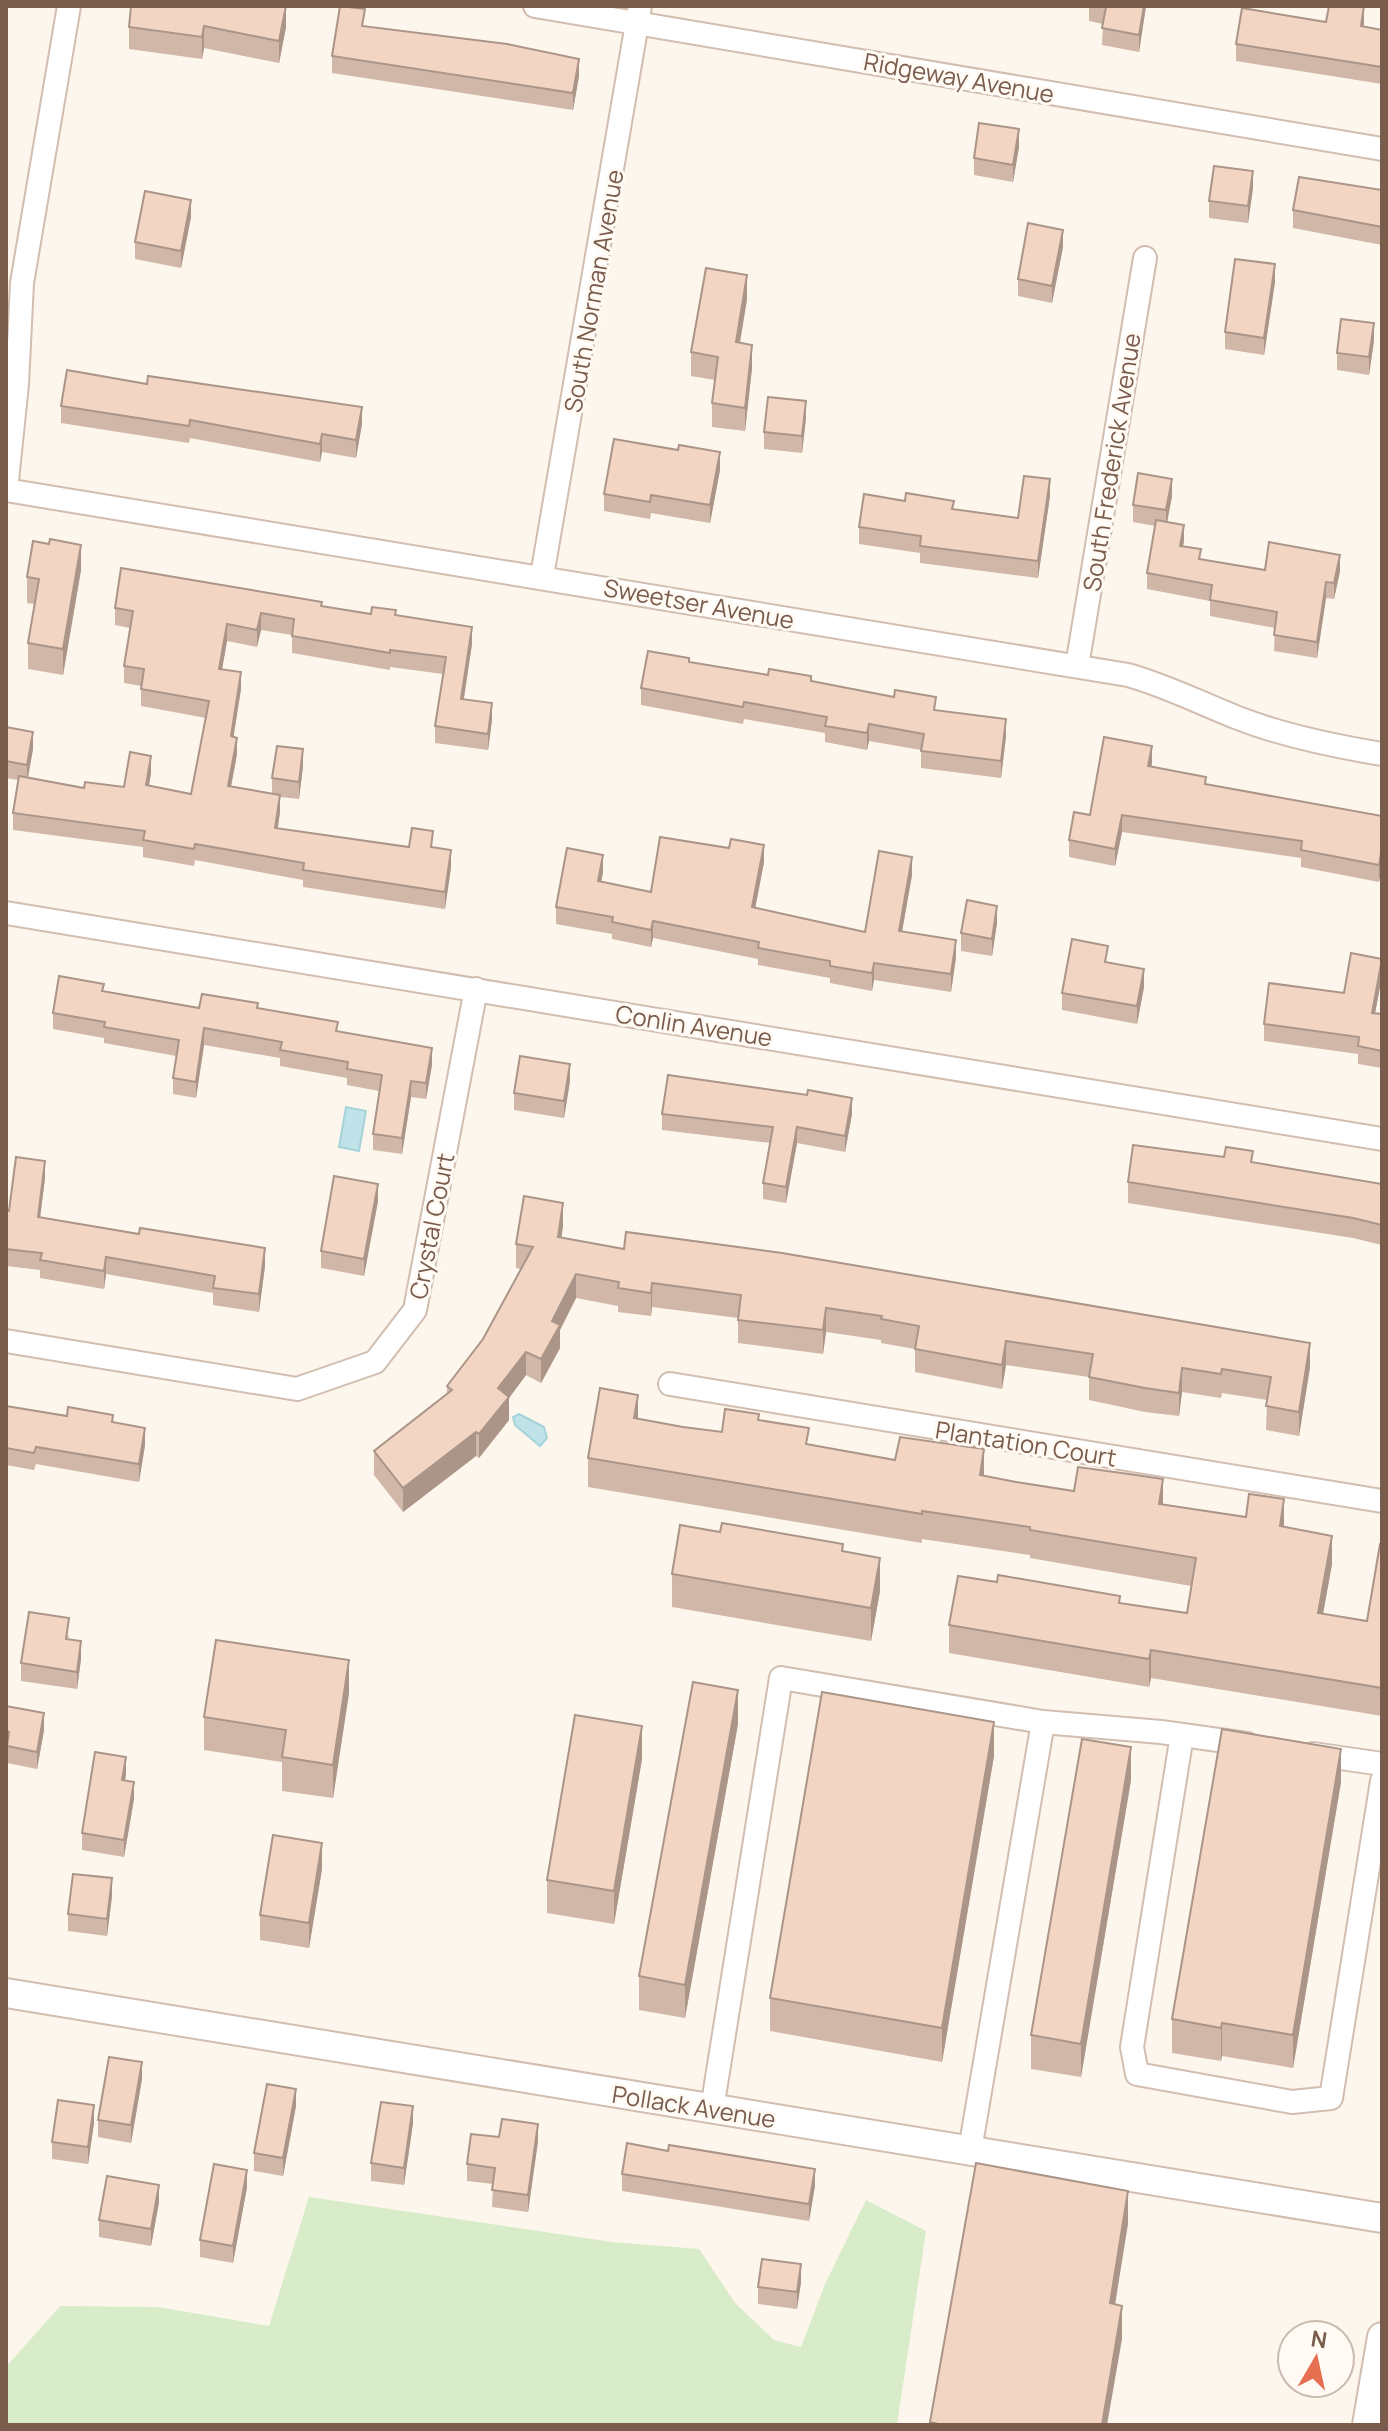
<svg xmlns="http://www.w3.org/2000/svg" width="1388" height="2431" font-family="Manrope,sans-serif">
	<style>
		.green { fill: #d8ecc9 }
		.water { fill: #bfe3e8; stroke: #a5d3da; stroke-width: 2 }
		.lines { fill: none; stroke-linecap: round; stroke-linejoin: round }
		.minor-casing { stroke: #d1beb0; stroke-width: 26 }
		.tertiary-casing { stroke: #d1beb0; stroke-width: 32 }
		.minor { stroke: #fff; stroke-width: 22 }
		.tertiary { stroke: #fff; stroke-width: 28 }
		.wall { fill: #d1b7a8 }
		.shaded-wall { fill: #aa9588 }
		.building { fill: #f3d5c3; stroke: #aa9588; stroke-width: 2 }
		.labels { text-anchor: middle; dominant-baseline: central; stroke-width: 6; stroke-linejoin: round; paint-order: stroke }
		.street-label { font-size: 24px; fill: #7a5c4d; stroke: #fffaf3 }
	</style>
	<rect width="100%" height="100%" fill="#fdf6ec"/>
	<path class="green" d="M309,2197L612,2242L699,2249L735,2303L774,2340L801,2347L825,2284L866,2200L926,2231L897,2425H6V2367L60,2306L158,2307L269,2326Z"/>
	<path class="water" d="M346,1107L366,1111L359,1151L339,1147Z
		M519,1414L544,1427L547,1438L540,1446L515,1425L513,1417Z"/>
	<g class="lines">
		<g class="minor-casing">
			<path id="minor" d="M535,6L1382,149
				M6,490L1128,675C1167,686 1200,703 1238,718C1284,736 1333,746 1382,754
				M6,490L17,384L22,283L69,6
				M542,576L640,6
				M1077,666L1145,258
				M6,913L1382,1139
				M6,1341L297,1389L375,1362L415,1310L476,989
				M670,1384L1382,1501
				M1182,1735L1132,2047L1137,2074L1292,2102L1331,2098L1382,1781
				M1313,1754L1382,1764
				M712,2109L781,1678L1043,1722L1161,1732L1247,1744
				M970,2150L1043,1722"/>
		</g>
		<g class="tertiary-casing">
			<path id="tertiary" d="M6,1993L1382,2218
				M1367,2425L1382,2337"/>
		</g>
		<use href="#minor" class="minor"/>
		<use href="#tertiary" class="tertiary"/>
	</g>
	<path class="wall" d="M131,6L286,27L279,63L204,48L202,59L129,49V27Z
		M1089,6H1146L1139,52L1102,45L1103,24L1089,21Z
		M1326,22L1364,24V27L1382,30V84L1236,61V44Z
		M365,26L579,76L573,110L332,73V56Z
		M1019,147L1013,182L974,175V158Z
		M1253,188L1248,223L1209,218V201Z
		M1382,190V245L1293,228V210Z
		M191,217L181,268L135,259V242Z
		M1063,247L1052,303L1018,296V279Z
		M1275,282L1264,355L1225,349V332Z
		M747,299L740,343L752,368L745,431L712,427V403L715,380L691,376V352Z
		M1374,340L1369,375L1337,370V353Z
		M61,406L362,424L356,458L322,452L320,462L190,438L189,443L61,423Z
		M806,418L802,453L764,449V432Z
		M720,470L710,523L651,513L650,519L604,511V494Z
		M1050,496L1038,578L920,563V553L859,544V527L954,509L1018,518Z
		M1172,496L1167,522L1184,541L1183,546L1201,559L1265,570L1340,571L1334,599L1326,598L1317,658L1274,651L1275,628L1210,616V601L1147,589V573L1155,526L1133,522V505Z
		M81,570L63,675L28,669V643L34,604L27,603V577Z
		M322,606L371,614L396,615L472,644L464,699L492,720L488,750L435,743V726L443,674L390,667V670L292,653V635L261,630L257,647L227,641L222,669L241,689L233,737L237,754L231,786L272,794V778L303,766L299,799L280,797V812L278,828L409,847H433L451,867L445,909L303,887V880L195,860L194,866L143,857V847L13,830V813L18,780L6,778V727L33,749L28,778L84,788L124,787L151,773L149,786L191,794L206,718L141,706V686L124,683V666L130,628L115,625V608Z
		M689,662L811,681L936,710L1006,736L1001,778L921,768V750L869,741L867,750L825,742V733L744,719L743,724L641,705V688Z
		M1152,763L1151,767L1206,784L1382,816V871L1381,870L1379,882L1301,867V858L1122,832L1115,866L1069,857V840L1090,815Z
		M764,862L755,908L865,932L912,875L902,932L956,957L951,992L874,980L872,991L830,983V978L758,965V959L653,938L651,947L612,939V934L556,924V907L603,872L601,882L651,892Z
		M997,923L992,956L961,951V933Z
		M1382,976L1375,1013L1382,1014V1068L1358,1064V1054L1264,1041V1024L1344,993Z
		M1144,987L1137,1024L1062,1010V993Z
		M104,991L199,1008H258L338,1031L432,1065L426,1099L411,1097L402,1154L373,1150V1134L379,1091L347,1085V1078L280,1066V1058L204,1045L196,1098L173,1094V1078L176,1056L104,1043V1038L53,1029V1013Z
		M570,1081L564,1118L514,1110V1093Z
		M662,1114H852L845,1152L797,1143L786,1203L763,1199V1183L771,1143L662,1130Z
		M1253,1163L1382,1184V1245L1353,1238L1128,1203V1182Z
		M45,1178L40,1217L265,1266L259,1312L213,1305V1293L106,1274L104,1289L40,1278V1270L6,1266V1210L9,1211Z
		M378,1201L364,1276L321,1268V1251Z
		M563,1226L561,1238L1310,1367L1299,1436L1266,1430L1267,1400L1222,1393L1221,1398L1182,1392L1179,1416L1145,1412L1089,1400V1377L1006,1365L1002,1389L915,1372V1349L881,1343V1340L826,1332L823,1354L738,1343V1318L652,1307L651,1316L618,1312V1306L576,1298L560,1330V1348L541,1383L526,1375L509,1398V1420L479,1458L476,1456L403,1512L374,1475V1451L447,1394V1386L483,1339L521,1269L516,1268V1244Z
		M6,1406L113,1422L145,1445L139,1482L36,1464L34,1470L6,1465Z
		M638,1419L683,1427L722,1432L759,1420L809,1445L1016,1482L1163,1504L1284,1527L1332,1564L1323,1614L1367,1621L1382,1544V1716L1151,1678L1149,1687L949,1653V1625L1120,1603L1187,1613L1191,1586L1030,1558V1555L922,1539V1543L588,1487V1458Z
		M843,1551L880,1591L871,1641L672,1607V1574Z
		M69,1635L68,1639L81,1659L77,1689L21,1681V1663Z
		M349,1693L333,1798L282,1791V1762L204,1750V1717Z
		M6,1706L44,1730L37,1769L7,1763Z
		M738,1724L685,2018L639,2010V1976Z
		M994,1756L942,2062L770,2031V1998Z
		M642,1759L614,1924L547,1913V1880Z
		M126,1774L125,1781L134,1799L124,1857L82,1850V1833Z
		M1131,1780L1081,2077L1031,2069V2035Z
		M1341,1782L1293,2068L1222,2056L1221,2061L1172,2053V2019Z
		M322,1869L309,1948L260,1940V1915Z
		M112,1896L107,1936L68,1931V1914Z
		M142,2079L131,2143L98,2137V2120Z
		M296,2106L283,2176L254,2171V2153Z
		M94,2123L88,2164L52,2159V2142Z
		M413,2123L404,2185L371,2181V2163Z
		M499,2137L538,2141L528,2212L492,2207L493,2184L467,2181V2164Z
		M668,2151L815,2186L809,2221L622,2191V2174Z
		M247,2187L233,2263L200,2257V2240Z
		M159,2202L151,2246L99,2237V2220Z
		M801,2282L797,2309L758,2304V2287Z"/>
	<path class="shaded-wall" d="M286,6V27L279,63V41Z
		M1144,6H1146L1139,52V35Z
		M1364,6V24L1361,43V26Z
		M204,26V48L202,59V37Z
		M579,59V76L573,110V93Z
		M1019,129V147L1013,182V165Z
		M1253,171V188L1248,223V206Z
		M191,200V217L181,268V251Z
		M1063,230V247L1052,303V286Z
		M1275,264V282L1264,355V338Z
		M747,275V299L736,365V342Z
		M1374,323V340L1369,375V357Z
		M752,345V368L745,431V408Z
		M806,401V418L802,453V436Z
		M362,407V424L356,458V440Z
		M322,434V452L320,462V444Z
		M720,452V470L710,523V505Z
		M1050,479V496L1038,578V561Z
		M1172,479V496L1166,528V510Z
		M1184,525V541L1180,562V546Z
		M81,545V570L63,675V649Z
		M1340,555V571L1334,599V583Z
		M1326,582V598L1317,658V642Z
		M261,613V630L257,647V630Z
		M227,624V641L219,686V669Z
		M472,627V644L461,716V699Z
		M241,672V689L231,753V736Z
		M492,703V720L488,750V734Z
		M1006,719V736L1001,778V761Z
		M869,724V741L867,750V733Z
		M33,732V749L27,782V765Z
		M237,738V754L228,803V786Z
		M1152,746V763L1148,783V766Z
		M303,749V766L299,799V782Z
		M151,756V773L146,802V785Z
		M280,795V812L275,844V828Z
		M1122,815V832L1115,866V849Z
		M764,845V862L752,925V907Z
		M451,850V867L445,909V892Z
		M1381,853V870L1379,882V865Z
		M603,855V872L598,899V881Z
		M912,857V875L899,948V931Z
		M997,906V923L992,956V939Z
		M653,921V938L651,947V930Z
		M956,940V957L951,992V974Z
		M1382,959V976L1372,1030V1013Z
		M874,963V980L872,991V973Z
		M1144,969V987L1137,1024V1006Z
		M204,1028V1045L196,1098V1082Z
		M432,1048V1065L426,1099V1083Z
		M570,1064V1081L564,1118V1101Z
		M411,1081V1097L402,1154V1138Z
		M852,1098V1114L845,1152V1136Z
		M797,1127V1143L786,1203V1187Z
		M45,1161V1178L38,1234V1217Z
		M378,1184V1201L364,1276V1259Z
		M563,1203V1226L558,1261V1237Z
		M265,1248V1266L259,1312V1294Z
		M106,1257V1274L104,1289V1271Z
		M576,1274V1298L560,1330V1348L541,1383V1359L552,1321Z
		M652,1283V1307L651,1316V1293Z
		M826,1308V1332L823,1354V1330Z
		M1006,1341V1365L1002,1389V1365Z
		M1310,1343V1367L1299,1436V1412Z
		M526,1352V1375L509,1398V1420L479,1458V1434L498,1388Z
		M1182,1368V1392L1179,1416V1393Z
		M638,1395V1423L634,1418Z
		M145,1428V1445L139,1482V1464Z
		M476,1432V1456L403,1512V1488Z
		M984,1449V1477L980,1475Z
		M1163,1479V1508L1159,1504Z
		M1284,1499V1528L1280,1526Z
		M1332,1536V1564L1318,1641V1613Z
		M880,1558V1591L871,1641V1608Z
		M81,1641V1659L77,1689V1672Z
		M1151,1650V1678L1149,1687V1659Z
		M349,1660V1693L333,1798V1765Z
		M738,1690V1724L685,2018V1985Z
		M44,1713V1730L37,1769V1752Z
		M994,1722V1756L942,2062V2028Z
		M642,1726V1759L614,1924V1891Z
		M1131,1747V1780L1081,2077V2044Z
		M1341,1749V1782L1293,2068V2035Z
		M126,1757V1774L122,1798V1780Z
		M134,1782V1799L124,1857V1840Z
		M322,1843V1869L309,1948V1923Z
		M112,1878V1896L107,1936V1919Z
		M1222,2023V2056L1221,2061V2028Z
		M142,2062V2079L131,2143V2125Z
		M296,2089V2106L283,2176V2158Z
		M94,2105V2123L88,2164V2147Z
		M413,2106V2123L404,2185V2168Z
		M538,2124V2141L528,2212V2195Z
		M815,2169V2186L809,2221V2204Z
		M247,2170V2187L233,2263V2246Z
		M159,2185V2202L151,2246V2229Z
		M1128,2191V2224L1110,2336V2303Z
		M801,2264V2282L797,2309V2292Z
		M1122,2306V2339L1107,2425H1102Z"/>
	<path class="building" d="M131,6H286L279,41L204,26L202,37L129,27Z
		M340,6L365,9L362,26L507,44L579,59L573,93L332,56Z
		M1101,6H1144L1139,35L1102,28L1106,7Z
		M1329,6H1364L1361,26L1382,30V67L1236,44L1242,8L1326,22Z
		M979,123L1019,129L1013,165L974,158Z
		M1214,166L1253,171L1248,206L1209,201Z
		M1299,177L1382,190V227L1293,210Z
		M145,191L191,200L181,251L135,242Z
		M1028,223L1063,230L1052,286L1018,279Z
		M1235,259L1275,264L1264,338L1225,332Z
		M706,268L747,275L736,342L752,345L745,408L712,403L718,357L691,352Z
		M1341,319L1374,323L1369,357L1337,353Z
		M67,370L147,384L148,376L362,407L356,440L322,434L320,444L190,420L189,426L61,406Z
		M768,397L806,401L802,436L764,432Z
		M614,439L678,450L679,445L720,452L710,505L651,495L650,502L604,494Z
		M1138,473L1172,479L1166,510L1133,505Z
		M1024,476L1050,479L1038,561L920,546L921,536L859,527L864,494L905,501L906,493L954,501L952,509L1018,518Z
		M1156,520L1184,525L1180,546L1201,549L1199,559L1265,570L1269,542L1340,555L1334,583L1326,582L1317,642L1274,635L1277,612L1210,600L1212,585L1147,573Z
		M50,539L81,545L63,649L28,643L39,579L27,577L33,541L49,544Z
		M121,568L322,602L321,606L371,614L372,607L396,610L395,615L472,627L461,699L492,703L488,734L435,726L446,657L390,650V653L292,636L294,619L261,613L257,630L227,624L219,669L241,672L231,736L237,738L228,786L280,795L275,828L409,847L412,828L433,831L431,847L451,850L445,892L303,870L304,863L195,844L194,849L143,840L145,831L13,813L19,776L84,788L85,782L124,787L130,752L151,756L146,785L191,794L209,701L141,689L144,669L124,666L133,611L115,608Z
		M648,651L689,658V662L768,675L769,669L811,676V681L894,697L895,690L936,697L934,710L1006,719L1001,761L921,751L924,734L869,724L867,733L825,726L827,717L744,702L743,707L641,688Z
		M6,727L33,732L27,765L6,761Z
		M1104,737L1152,746L1148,766L1206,777L1205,784L1382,816V853H1381L1379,865L1301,850L1302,841L1122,815L1115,849L1069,840L1074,812L1090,815Z
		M277,746L303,749L299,782L272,778Z
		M660,837L729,848L731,839L764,845L752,907L865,932L879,851L912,857L899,931L956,940L951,974L874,963L872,973L830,966V961L758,948L759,942L653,921L651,930L612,922L613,917L556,907L567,848L603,855L598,881L651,892Z
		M967,900L997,906L992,939L961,933Z
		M1072,939L1108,946L1105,962L1144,969L1137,1006L1062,993Z
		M1351,953L1382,959L1372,1013L1382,1014V1051L1358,1046L1359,1037L1264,1024L1269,983L1344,993Z
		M59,976L104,984L102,991L199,1008L202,994L258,1003L257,1008L338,1022L336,1031L432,1048L426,1083L411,1081L402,1138L373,1134L382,1075L347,1069L348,1062L280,1050L282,1042L204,1028L196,1082L173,1078L179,1040L104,1027L105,1022L53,1013Z
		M520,1056L570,1064L564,1101L514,1093Z
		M668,1075L807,1095L808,1090L852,1098L845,1136L797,1127L786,1187L763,1183L773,1127L662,1114Z
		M1133,1145L1224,1157L1226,1147L1253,1151L1251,1162L1382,1184V1225L1353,1218L1128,1182Z
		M16,1157L45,1161L38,1217L139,1234L140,1228L265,1248L259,1294L213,1288L215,1276L106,1257L104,1271L40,1260L42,1253L6,1249V1210L9,1211Z
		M334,1176L378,1184L364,1259L321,1251Z
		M524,1196L563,1203L558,1237L624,1249L626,1232L782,1253L1310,1343L1299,1412L1266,1406L1271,1377L1222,1369L1221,1374L1182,1368L1179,1393L1145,1388L1089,1377L1093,1354L1006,1341L1002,1365L915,1349L919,1326L881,1319L882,1316L826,1308L823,1330L738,1320L741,1295L652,1283L651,1293L618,1288L619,1282L576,1274L552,1321L560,1325L541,1359L526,1352L498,1388L509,1397L479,1434L476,1432L403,1488L374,1451L452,1390L447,1386L483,1339L533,1247L516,1244Z
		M600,1388L638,1395L634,1418L683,1427L722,1432L725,1409L759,1414L758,1420L809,1428L806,1444L895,1460L900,1437L984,1449L980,1475L1016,1482L1074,1491L1078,1467L1129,1474L1163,1479L1159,1504L1246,1517L1249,1494L1284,1499L1280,1526L1332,1536L1318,1613L1367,1621L1380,1544H1382V1688L1151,1650L1149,1659L949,1625L958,1576L997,1582L998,1575L1120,1596L1119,1603L1187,1613L1196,1558L1030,1530V1527L922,1511V1514L588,1458Z
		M6,1406L67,1416L68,1407L113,1415L112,1422L145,1428L139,1464L36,1447L34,1453L6,1448Z
		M722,1523L843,1544L842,1551L880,1558L871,1608L672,1574L680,1525L720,1532Z
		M29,1612L69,1618L66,1639L81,1641L77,1672L21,1663Z
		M216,1640L349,1660L333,1765L282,1757L286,1730L204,1717Z
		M693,1682L738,1690L685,1985L639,1976Z
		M822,1692L994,1722L942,2028L770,1998Z
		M6,1706L44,1713L37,1752L7,1746L9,1732L6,1731Z
		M575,1715L642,1726L614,1891L547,1880Z
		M1222,1729L1341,1749L1293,2035L1222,2023L1221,2028L1172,2019Z
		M1082,1739L1131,1747L1081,2044L1031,2035Z
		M95,1752L126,1757L122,1780L134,1782L124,1840L82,1833Z
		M273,1835L322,1843L309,1923L260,1915Z
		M73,1874L112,1878L107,1919L68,1914Z
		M109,2057L142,2062L131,2125L98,2120Z
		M267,2084L296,2089L283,2158L254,2153Z
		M58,2100L94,2105L88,2147L52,2142Z
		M381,2102L413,2106L404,2168L371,2163Z
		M502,2119L538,2124L528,2195L492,2190L495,2168L467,2164L471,2134L499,2137Z
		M627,2143L668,2151L669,2145L815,2169L809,2204L622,2174Z
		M976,2163L1128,2191L1110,2303L1122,2306L1102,2425H943L930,2422Z
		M214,2164L247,2170L233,2246L200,2240Z
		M107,2176L159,2185L151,2229L99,2220Z
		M762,2259L801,2264L797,2292L758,2287Z"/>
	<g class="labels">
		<g class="street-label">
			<text transform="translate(959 77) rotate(10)">Ridgeway Avenue</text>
			<text transform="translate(593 291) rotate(-80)">South Norman Avenue</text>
			<text transform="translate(1111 462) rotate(-81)">South Frederick Avenue</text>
			<text transform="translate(699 603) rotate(10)">Sweetser Avenue</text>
			<text transform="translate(694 1025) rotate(9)">Conlin Avenue</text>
			<text transform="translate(431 1226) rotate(-79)">Crystal Court</text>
			<text transform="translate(1026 1443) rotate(9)">Plantation Court</text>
			<text transform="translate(694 2106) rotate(9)">Pollack Avenue</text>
		</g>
	</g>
	<rect width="1388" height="2431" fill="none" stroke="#7a5c4d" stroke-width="16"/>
	<g transform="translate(1316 2359) rotate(9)"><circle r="38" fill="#fffaf3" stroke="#cabbb1" stroke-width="2"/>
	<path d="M0-6L14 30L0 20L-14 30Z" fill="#e76f51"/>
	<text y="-12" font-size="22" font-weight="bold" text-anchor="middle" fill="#7a5c4d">N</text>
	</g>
</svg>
